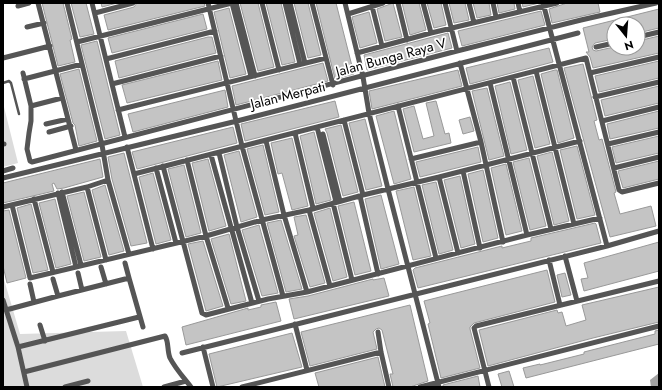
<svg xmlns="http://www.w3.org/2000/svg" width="662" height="390" font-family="Jost,sans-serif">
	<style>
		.green { fill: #dcdcdc }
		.water { fill: #a3a3a3 }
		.building { fill: #c4c4c4; stroke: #999 }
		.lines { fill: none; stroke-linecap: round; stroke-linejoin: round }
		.service { stroke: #555; stroke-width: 2.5 }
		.minor { stroke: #555; stroke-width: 5 }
		.labels { text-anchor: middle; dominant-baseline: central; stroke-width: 3.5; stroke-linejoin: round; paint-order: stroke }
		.street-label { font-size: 14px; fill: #000; stroke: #fff }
	</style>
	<rect width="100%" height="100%" fill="#fff"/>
	<path class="green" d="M3,103L18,163L3,167Z
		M3,276L20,334L126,331L143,387H3Z"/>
	<path class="water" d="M659,373V387H651L650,380Z"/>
	<path class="building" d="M42,3H63L72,39L70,40L75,62L58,66Z
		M71,3H86L94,34L80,37Z
		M101,3H117L102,7Z
		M137,3H204L205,6L108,30L104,15L134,7Z
		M240,3H258L274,67L258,71Z
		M266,3H281L295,62L282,65Z
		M294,3H308L321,55L308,58Z
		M316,3H336L354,74L335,79Z
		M393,3L402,37L385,41L377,9Z
		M402,3H419L426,30L410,35Z
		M427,3H441L446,25L434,28Z
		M449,3H465L469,20L454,23Z
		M473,3H489L491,15L477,18Z
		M497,3H514L515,9L499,13Z
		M522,3H539L523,7Z
		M567,3H598L600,12L552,23L549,9Z
		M229,8L246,74L230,78L214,12Z
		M659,9V28L638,33V24H614V39L595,43L592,47L593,50L596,51L614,47L638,48V41L659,36V53L593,68L590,57L586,52H589L583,28Z
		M541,11L545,25L462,46L458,31Z
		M369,12L377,43L360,48L352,17Z
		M203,14L207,29L112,53L108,38Z
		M448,33L452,48L367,70L364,55Z
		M208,37H212L216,53L119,78L115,61Z
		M97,41L120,135L105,139L81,45Z
		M549,48L553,62L470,84L466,68Z
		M218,61L222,80L127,103L122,85Z
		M659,61V78L599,92L595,76Z
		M323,63L328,81L236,105L232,86Z
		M583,64L597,120L594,121L599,140L602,139L616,192L614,193L620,214L651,206L656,226L610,237L564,68Z
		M79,69L97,141L79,146L75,125L73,123L60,74Z
		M458,70L462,86L372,109L369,91Z
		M555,70H557L574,138L558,143L541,74Z
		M533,76L550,144L535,148L518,80Z
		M510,82L527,150L511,154L495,86Z
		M659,86V103L605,116L601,100Z
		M487,88L504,156L489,160L472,91Z
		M225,90L228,107L133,132L128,114Z
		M335,101L339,117L245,141L241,124Z
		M436,101L445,134L449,133L451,143L414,152L403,109L414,106L423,139L434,136L426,103Z
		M394,111L411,179L394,184L376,116Z
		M659,111V128L610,139L607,124Z
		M470,117L474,131L463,134L459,120Z
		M365,119L382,186L366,190L349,123Z
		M341,125L358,192L343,196L327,133L325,129Z
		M233,127L237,143L137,169L132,152Z
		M314,132L331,200L316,204L300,136Z
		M659,136V153L616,163L612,147Z
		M292,138L308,206L292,210L282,173L278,174L271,143Z
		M263,145L279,212L265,215L247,149Z
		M577,146L595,215L577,219L560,150Z
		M478,147L481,162L420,177L416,162Z
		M239,151L257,217L241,222L224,155Z
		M552,152L569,221L554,225L537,156Z
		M124,153L147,243L131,246L112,179L108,157Z
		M529,158L546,226L530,230L513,162Z
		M100,159L103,177L64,188L57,189L54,183L52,184L54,191L3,203V183Z
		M208,159L226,226L209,231L192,163Z
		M659,161V179L623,188L618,171Z
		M506,164L522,231L506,235L491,168Z
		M184,165L201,233L186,237L168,169Z
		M483,170L498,238L483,242L468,174Z
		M153,173L171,240L156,244L139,177Z
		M460,176L475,244L461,248L444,180Z
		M436,182L453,250L439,254L422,185Z
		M105,185L124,251L109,255L92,190Z
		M414,187L431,256L413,260L396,191Z
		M84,192L101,257L84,261L67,196Z
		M381,195L399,264L381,269L365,199Z
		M55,199L71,264L56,268L39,203Z
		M354,202L371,271L355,275L338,206Z
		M31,204L48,270L33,273L17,208Z
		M330,208L347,277L333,281L314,213Z
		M9,210L26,278L7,283L3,266V211Z
		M306,215L325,283L310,287L294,236L298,235L294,217Z
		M281,220L302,289L286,292L267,223Z
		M595,223L596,224L601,243L418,288L413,270L415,268L502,246V248L531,241V238Z
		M259,225L278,293L262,296L242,230Z
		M229,234L246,301L231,304L211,239Z
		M203,241L223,306L206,311L188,244Z
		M659,242V271L584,291L581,279L588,278L584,263Z
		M547,270L555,302L474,323L470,327V329L480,368L441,378L428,324L430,323L424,301Z
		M565,273L571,295L562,297L557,275Z
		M384,278L389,296L294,319L289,299L308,296L373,279V280Z
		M659,287V322L593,338L488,366L479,330L557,310L558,313L562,312L566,326L586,320L582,305Z
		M276,302L281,321L186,345L182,327L248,308V310L261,307V305Z
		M410,305L428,381L410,387H393L390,374H393L382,330L379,328L376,329L373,332L377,349L310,366L301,332Z
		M659,330V344L526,378L523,368L540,364V365L584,354V352L655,334V331Z
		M292,333L302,367L217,387L209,354Z
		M378,357L385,387H319L315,373Z
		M509,371L514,387H502L498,374Z
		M478,376L480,387H443V385Z"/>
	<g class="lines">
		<path class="service" d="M3,83L9,81L11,83L19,114"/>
		<path class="minor" d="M38,3L76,150
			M67,3L102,145L108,180L129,254
			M92,3L125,137
			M208,3L242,146L283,296
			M232,3L251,76
			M236,3L255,76
			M262,3L279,70
			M285,3L300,64
			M290,3L305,63
			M312,3L333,85
			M345,3L363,77L369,113L388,189L439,387
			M398,3L407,40
			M423,3L431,33
			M445,3L457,51
			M469,3L474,23
			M493,3L496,17
			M518,3L520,12
			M543,3L607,246
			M18,6L29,3
			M372,6L382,46
			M95,13L133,3
			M348,14L383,3
			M27,27L44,23
			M638,37L659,32
			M77,42L232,3
			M596,47L614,43
			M357,53L431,33L557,3
			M3,58L50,46
			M106,59L215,31
			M460,63L481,142L503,242
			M536,71L574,224
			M23,73L31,106V121L29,133L27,149L30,161L32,162L457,51L581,20L656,3
			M590,73L659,57
			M513,77L551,229
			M24,79L82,64
			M490,83L527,235
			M112,84L221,56
			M595,97L659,82
			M31,106L62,98
			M398,106L436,258
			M118,110L326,58
			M344,120L363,195
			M602,121L659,107
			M46,124L68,119
			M317,127L336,202
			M49,132L71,126
			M295,133L313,208
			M323,134L340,201
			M266,141L284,215L307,292
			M3,144H4
			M608,144L659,132
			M127,147L153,249
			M219,153L237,227L259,301
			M211,155L252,303
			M411,159L481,142
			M187,160L206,236L228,308
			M163,166L202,313L206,315L268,299L307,292L527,235L600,218
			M156,168L176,243
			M614,168L659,157
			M3,171L13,168
			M463,171L480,248
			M134,174L586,58L619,190L622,192L659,183
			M439,177L458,253
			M3,178L237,121L578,33
			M87,187L106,260
			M62,192L81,265
			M58,193L76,267
			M360,196L378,274
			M34,199L53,272
			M333,203L352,280
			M12,205L30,278L206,236L262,220L309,210L363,195L439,177L580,141
			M3,207L87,187L108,180
			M309,210L330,286
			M565,256L577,301
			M549,260L560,305
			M125,263L129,278
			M101,267L106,284
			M78,273L82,290
			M53,279L58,296
			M30,284L34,302
			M3,300L18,347L27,387
			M6,310L58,296L129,278L143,327
			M295,324L307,370
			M40,325L45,341
			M378,332L381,352L389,387
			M18,347L139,317
			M203,347L213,387
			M182,353L607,246L659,231
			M24,372L165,336C169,342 167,351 170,358C175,368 184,378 191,387
			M65,387L88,381
			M164,387L186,381
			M242,387L381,352
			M420,387L659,326
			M489,387L474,328L476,326L659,281"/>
	</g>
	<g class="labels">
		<g class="street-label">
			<text transform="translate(391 57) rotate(-15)">Jalan Bunga Raya V</text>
			<text transform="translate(288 95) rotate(-14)">Jalan Merpati</text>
		</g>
	</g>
	<rect width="662" height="390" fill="none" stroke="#000000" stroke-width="8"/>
	<g transform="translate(626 36) rotate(163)"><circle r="19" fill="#ffffff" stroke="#999999"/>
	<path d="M0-3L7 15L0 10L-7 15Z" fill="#000000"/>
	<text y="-6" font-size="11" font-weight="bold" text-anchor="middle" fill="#000000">N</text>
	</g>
</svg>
